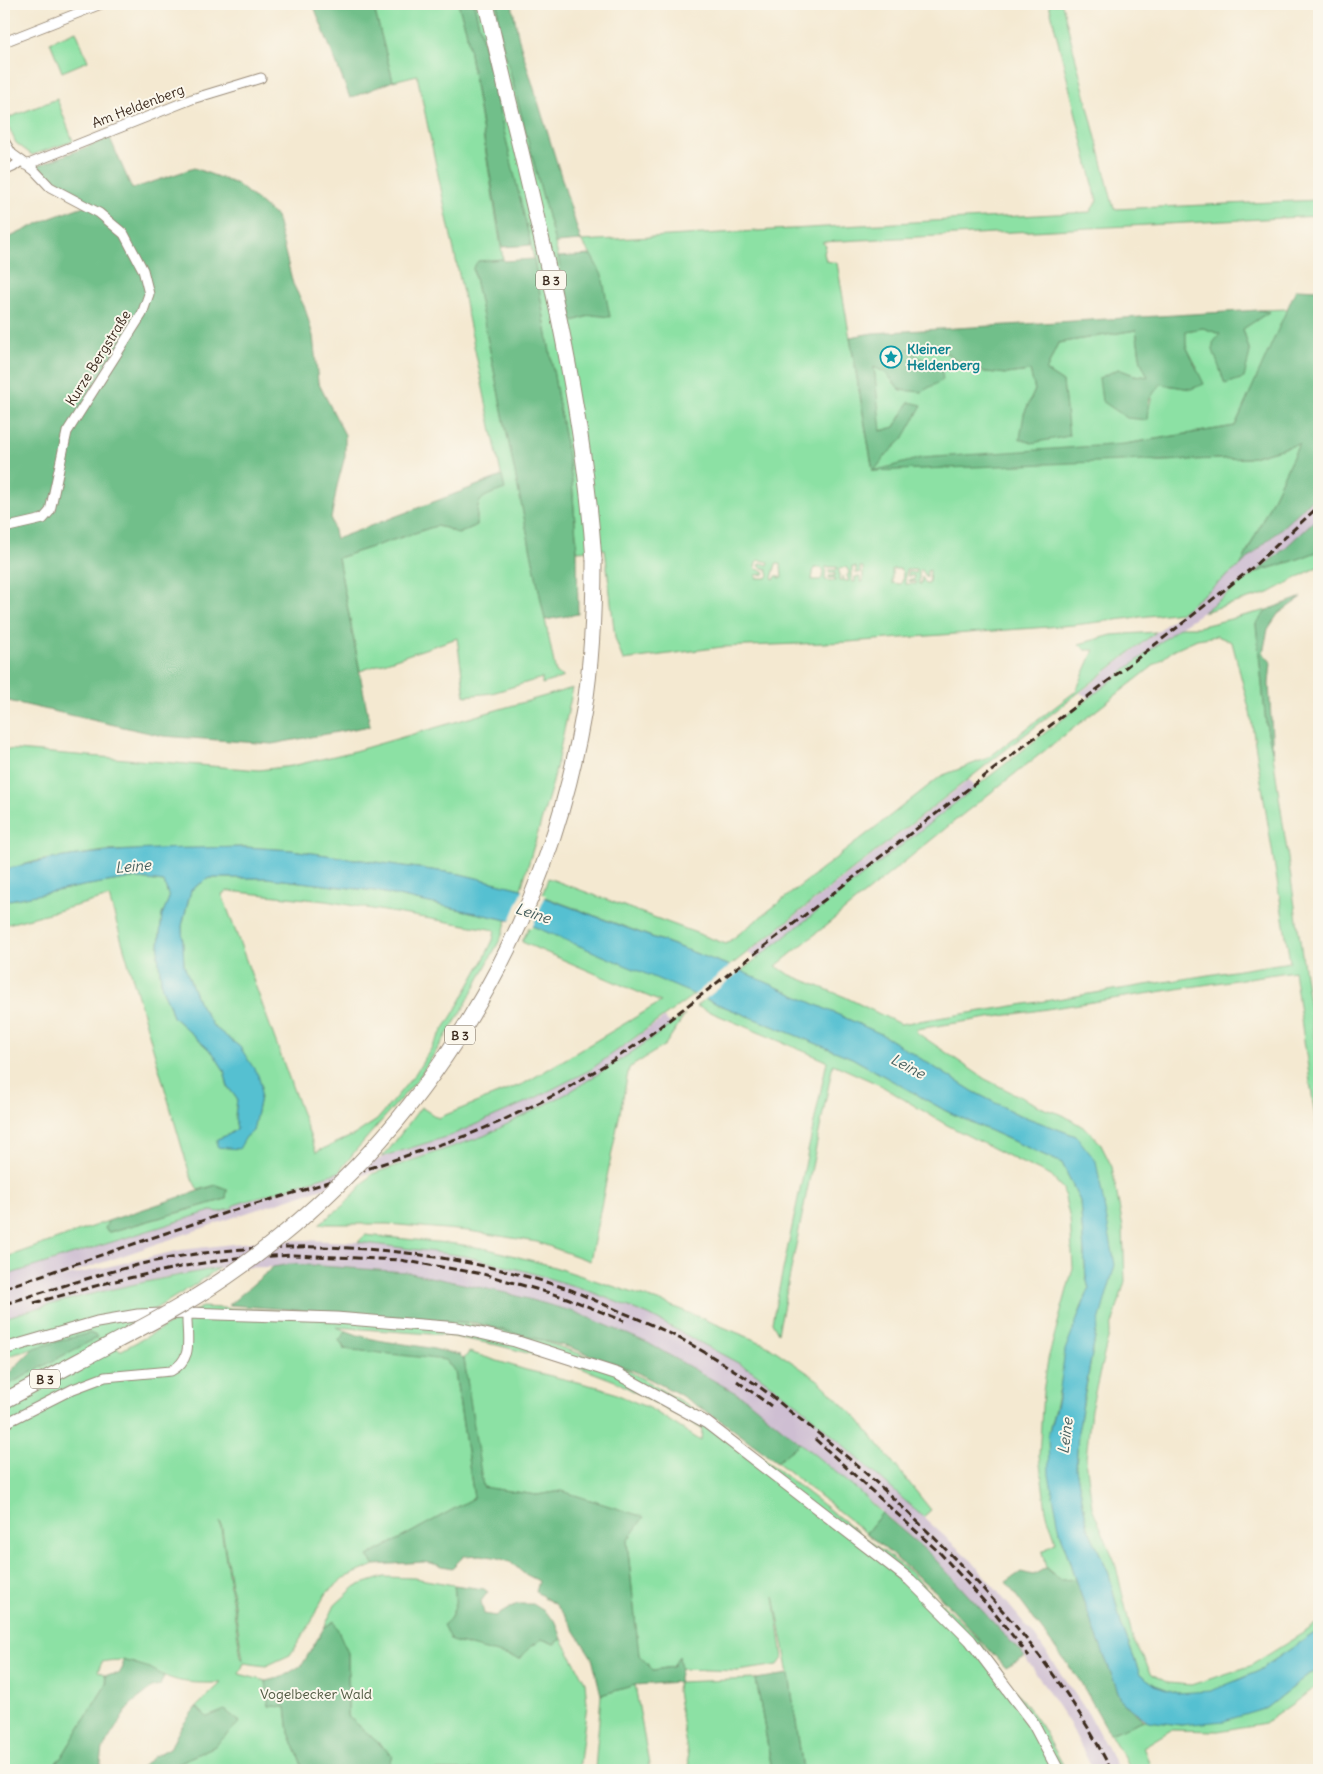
<svg xmlns="http://www.w3.org/2000/svg" width="1323" height="1774" font-family="Delius,sans-serif">
	<style>
		.industrial { fill: #cebed2 }
		.green { fill: #8ce1a4; stroke: #648661; fill-rule: evenodd }
		.forest { fill: #71bf8a; stroke: #567454 }
		.water { fill: #55c0d1; stroke: #487578 }
		.pier { fill: #f4e9d1 }
		.lines { fill: none; stroke-linecap: round; stroke-linejoin: round }
		.minor-casing { stroke: #988a78; stroke-width: 11 }
		.tertiary-casing { stroke: #988a78; stroke-width: 13 }
		.primary-casing { stroke: #988a78; stroke-width: 17 }
		.minor { stroke: #fff; stroke-width: 9 }
		.tertiary { stroke: #fff; stroke-width: 11 }
		.primary { stroke: #fff; stroke-width: 15 }
		.rail { stroke: #3b2a1e; stroke-width: 3; stroke-dasharray: 8 4; stroke-linecap: butt }
		.primary-bridge-casing { stroke: #988a78; stroke-width: 17; stroke-linecap: butt }
		.primary-bridge { stroke: #fff; stroke-width: 15 }
		.labels { text-anchor: middle; dominant-baseline: central; stroke-width: 4; stroke-linejoin: round; paint-order: stroke }
		.shield { fill: #fbf7ec; stroke: #75685c; stroke-width: 1 }
		.shield-label { font-size: 12px; font-weight: bold; fill: #3b2a1e }
		.street-label { font-size: 14px; fill: #3b2a1e; stroke: #fbf7ec }
		.culture-label { font-size: 14px; font-weight: bold; fill: #0d838f; stroke: #fbf7ec; text-anchor: start }
		.park-label { font-size: 14px; fill: #4f5840; stroke: #fbf7ec }
		.water-label { font-size: 15px; font-style: italic; fill: #445e5d; stroke: #fbf7ec }
	</style>
	<rect width="100%" height="100%" fill="#fbf7ec"/>
	<filter id="ink" filterUnits="userSpaceOnUse"><feTurbulence type="fractalNoise" baseFrequency=".02" numOctaves="2"/><feDisplacementMap in="SourceGraphic" scale="10" xChannelSelector="R" yChannelSelector="G"/><feConvolveMatrix kernelMatrix="1 2 1 2 8 2 1 2 1" color-interpolation-filters="sRGB"/></filter>
	<filter id="wash" filterUnits="userSpaceOnUse"><feTurbulence type="fractalNoise" baseFrequency=".0096" numOctaves="4" result="noise"/><feDisplacementMap in="SourceGraphic" scale="20" xChannelSelector="R" yChannelSelector="G"/><feGaussianBlur stdDeviation="1.12" result="paint"/><feColorMatrix in="noise" values="0 0 0 0 0 0 0 0 0 0 0 0 0 0 0 0 0 1.4 0 .05"/><feComposite in="paint" operator="in"/></filter>
	<g filter="url(#wash)">
		<rect width="100%" height="100%" fill="#f4e9d1"/>
		<path class="industrial" d="M1319,491V516L1283,550L1203,612L1180,627L1090,698L1080,693L1241,565L1301,510Z
			M969,780L976,789L757,959L748,953Z
			M664,1018L672,1025L628,1055L568,1093L484,1136L249,1212L58,1278L181,1250L250,1242L300,1240L358,1242L465,1256L525,1271L584,1289L649,1315L751,1370L800,1406L972,1561L1034,1635L1088,1713L1119,1770H1093L1069,1723L1025,1657L932,1556L854,1487L748,1400L648,1343L575,1312L506,1293L406,1272L291,1264L273,1267L219,1268L161,1278L93,1293L4,1318V1276L211,1211L220,1212L234,1205L285,1190L452,1135L533,1099L590,1070Z"/>
		<path class="green" d="M373,4H458L466,29L503,259L479,261L473,268L556,673L564,677L542,684V678L492,693L465,696L457,638L360,671L338,558L436,526L446,528L458,534L477,525C476,497 480,498 504,488L417,75L393,81Z
			M474,4H498V26L555,243L573,321L592,315L610,316L591,255L581,241L1090,212L1097,201L1049,4H1062L1114,209L1319,200V216L822,242L826,246L824,253L826,261L837,263L873,471L888,453L903,439L909,402L895,427L880,431L874,366L886,373L901,390L941,367L922,359L906,349L935,346L975,371L1007,374L1030,371L1035,390L1024,414L1065,404L1063,382L1046,371L1058,343L1136,330L1141,362L1149,377L1134,375L1118,369L1146,420L1152,395L1160,384L1191,389L1197,367L1186,346L1185,331L1203,328L1221,334V371L1225,384L1250,352L1243,329L1268,312L1259,310L1288,309L1235,426L1125,444L1146,460L1159,461L1248,458L1299,444L1241,565L1181,612L1074,625L848,642L722,647L623,660L615,638L605,549L577,551L572,481L534,259ZM760,560L769,562L768,565L762,563L759,565L760,567L767,569L769,576L766,578H756V575L765,574L764,571L756,569L755,566L757,561ZM776,564H781L782,578H779V576H776L775,579L772,578ZM826,567H837L836,570H829V573H835V576H829V578H835V581L825,580ZM846,567L849,572L847,576L849,581H845L842,576V581H839V568ZM852,567H856V573H860V567H863V582H860V577H855V582H852ZM814,568H821L823,571L822,578L820,580H812ZM892,569H900L903,572L902,582L900,584L892,583ZM906,570H916V573L908,572V576H914V580H908V581L916,582V584H905ZM919,570H922L927,578V571L930,570L929,584H926L922,577L921,584H919Z
			M76,31L88,61L62,72L50,42Z
			M57,99L73,141L32,155L16,143L5,119Z
			M1319,551V566L1269,593L1203,612L1256,572L1293,561Z
			M1267,610L1256,624L1266,724L1273,755L1319,1071V1144L1294,971L917,1029L916,1032L985,1079L1045,1109L1063,1115L1088,1130L1100,1143L1112,1167L1123,1228L1125,1281L1108,1338L1091,1409L1086,1459L1092,1507L1115,1562L1133,1640L1152,1674L1168,1683L1191,1685L1250,1666L1319,1623V1630L1255,1673L1211,1692L1177,1693L1155,1685L1140,1674L1121,1624L1109,1574L1088,1528L1076,1469L1078,1432L1096,1332L1076,1136L1017,1114L974,1092L881,1034L741,971L1180,627H1198ZM1217,636L1232,642L1250,712L1290,962L900,1024L845,997L788,974L776,966L962,815L1175,649L1197,639Z
			M1156,632L730,966L542,896L548,878L726,944L941,776L988,758L1076,691L1094,650H1085L1079,644L1112,635Z
			M573,688L553,782L521,889L460,874L291,850L245,847L105,851L37,861L4,870V749L259,770L292,766L351,752Z
			M132,878L164,882L169,898L162,915L158,955L162,989L169,1004L173,1017L213,1053L224,1070L228,1087L237,1099L235,1117L237,1129L228,1135L217,1139L246,1137L253,1131L260,1097L261,1085L240,1047L213,1026L198,1001L184,966L182,926L191,890L209,878H267L375,891L507,920L501,938L462,1011L418,1079L356,1150L339,1172L234,1205L233,1208L220,1212L211,1211L4,1276V1258L108,1221L105,1229L110,1232L226,1199L227,1190L216,1185L198,1190L190,1175L109,897L4,925V901L83,886ZM228,891L326,901L495,930L493,940L483,961L453,1014L415,1074L377,1120L354,1135L316,1152L222,894Z
			M530,925L695,994L590,1070L533,1099L452,1135L382,1157L391,1147L421,1107L438,1118L525,1083L661,1002L522,942Z
			M705,999L852,1058L946,1111L1062,1163L1080,1201L1086,1277L1089,1289L1080,1311L1048,1435L1060,1531L1075,1579L1062,1581L1046,1568L1042,1552L1056,1542L1046,1511L1039,1456L1043,1392L1048,1359L1073,1268L1070,1220L1063,1189L1051,1176L1018,1161L945,1124L880,1085L833,1064L778,1333L772,1322L827,1061L696,1006Z
			M685,1015L665,1045L629,1068L590,1261L537,1242L469,1231L388,1224H319L345,1204L372,1174L484,1136L568,1093L628,1055Z
			M365,1235L456,1244L488,1249L545,1264L667,1304L767,1345L818,1380L858,1419L931,1510L923,1517L800,1406L751,1370L649,1315L584,1289L525,1271L465,1256L358,1242Z
			M219,1268L196,1284L127,1326L104,1337L120,1351L202,1307L443,1319L524,1335L626,1369L713,1420L910,1572L978,1639L1041,1726L1066,1770H803L789,1674L774,1596L783,1658L778,1665L738,1671L681,1669L679,1656L673,1667L653,1670L639,1656L627,1541L643,1517L562,1491L537,1495L482,1487L464,1359L469,1352L526,1370L602,1388L651,1409L701,1441L702,1429L615,1381L576,1366L497,1345L444,1335L336,1327L347,1331L339,1340L344,1349L446,1359L455,1372L474,1498L368,1556L375,1565L346,1577L326,1593L317,1609L311,1623L290,1655L266,1666L244,1663L239,1674L266,1681L269,1706L286,1707L289,1733L304,1770H169L174,1765L215,1746L240,1721L209,1719L196,1707L221,1683C205,1683 188,1684 173,1679C146,1671 133,1655 102,1662L98,1671L105,1675L107,1683L61,1758L47,1770H4V1387L98,1337L90,1333L4,1357V1318C74,1296 146,1281 219,1268ZM220,1522L221,1523L243,1660L241,1657Z
			M800,1443L854,1487L882,1513L866,1533L777,1462Z
			M384,1577L414,1578L454,1585L456,1603L450,1620L528,1649L542,1639L554,1644L562,1639L585,1682L587,1704L579,1770H387L392,1755L348,1716V1653L333,1622L324,1628L335,1605L356,1586Z
			M1319,1667V1685L1265,1723L1218,1731L1171,1730L1143,1747L1152,1770H1131L1110,1734L1144,1720L1181,1725L1267,1708Z
			M756,1679L772,1770H690L677,1691L678,1682Z
			M635,1685L650,1770H595L601,1695Z"/>
		<path class="forest" d="M313,4H373L393,81L350,98Z
			M458,4H474L531,245L502,247L466,29Z
			M498,4H512L519,40L581,241L555,243L498,26Z
			M110,138L132,189L194,168L237,184L276,216L293,284L305,308L313,336L318,382L345,435V456L337,486L331,519L336,539L502,476L505,489C480,498 476,497 477,525L458,534L446,528L436,526L338,558L370,726L272,744L163,736L4,700V240L48,219L89,204L37,166Z
			M591,255L602,275L610,317L592,315L573,321L558,257Z
			M503,259L504,261L534,259L572,481L577,551L578,614L545,620L473,268L478,261Z
			M1296,289L1319,290V491L1301,510L1241,565L1299,444L1248,458L1159,461L1146,460L873,471L850,337L873,333L1259,310L1269,312L1243,329L1250,352L1244,378L1225,384L1213,350V343L1220,334L1203,328L1186,331V346L1204,384L1191,389L1160,384L1149,400L1147,420L1127,418L1102,401L1099,378L1118,369L1134,375L1148,377L1141,362L1136,330L1058,343L1046,371L1063,382L1069,436L1032,443L1020,439L1024,414L1035,390L1030,371L1007,374L975,371L935,346L907,349L922,359L941,367L943,380L921,392L900,390L886,373L874,367L881,431L895,427L909,402L922,405L903,439L888,453L874,471L921,458L1125,444L1235,426Z
			M1319,516V551L1293,561L1256,572L1283,550Z
			M1302,597L1278,614L1268,629L1263,653L1271,662L1269,684L1273,755L1266,724L1256,624L1267,610Z
			M216,1185L227,1189L226,1199L109,1232L105,1229L108,1221Z
			M291,1264L406,1272L506,1293L575,1312L648,1343L748,1400L800,1443L777,1462L726,1424L677,1393L632,1370L572,1348L475,1323L229,1305L273,1267Z
			M347,1331C376,1343 399,1342 429,1348C439,1350 449,1353 460,1355L464,1359L483,1487L537,1495L562,1491L644,1517L627,1541L639,1655L653,1670L673,1667L679,1656L681,1669L678,1682L635,1685L601,1695L592,1658L566,1617L555,1604L536,1592L539,1581L523,1573L512,1563L499,1558L481,1555L464,1556L452,1568L425,1562L375,1565L368,1556L474,1498L455,1372L446,1360L343,1349H345L339,1340Z
			M90,1333L98,1337L4,1387V1375L10,1372L34,1348Z
			M882,1513L932,1556L1025,1657L1006,1668L935,1591L866,1533Z
			M1046,1568L1060,1580L1075,1579L1122,1702L1144,1720L1110,1734L1080,1681L1006,1582L1021,1572L1033,1575Z
			M454,1585L484,1589L488,1592L481,1601L484,1614L496,1616L517,1604H533L544,1611L556,1622L562,1639L554,1644L542,1639L528,1649L520,1659L451,1641L443,1625C457,1616 456,1600 454,1585Z
			M334,1621L348,1653V1716L392,1755L387,1770H304L289,1733L286,1707L269,1706L266,1681L282,1677L302,1665L324,1628Z
			M123,1660L150,1668L164,1676L160,1686L152,1688L130,1705L103,1748L100,1770H47L61,1758L107,1683L105,1675L119,1674L123,1667Z
			M789,1674L803,1770H772L756,1679Z
			M196,1707L207,1717L225,1710L240,1722L215,1746L174,1765L169,1770H138L153,1757L170,1748L180,1729Z"/>
		<path class="water" d="M245,847L291,850L460,874L521,889L730,966L881,1034L974,1092L1017,1114L1076,1136L1096,1161L1115,1265L1096,1332L1084,1397L1078,1432L1076,1469L1088,1528L1109,1574L1121,1624L1140,1674L1155,1685L1177,1693L1211,1691L1255,1673L1319,1630V1667L1267,1708L1224,1721L1181,1725L1148,1721L1122,1702L1075,1579L1060,1531L1049,1475L1048,1435L1059,1396L1065,1350L1089,1289L1086,1277L1080,1201L1062,1163L946,1111L852,1058L705,999L530,925L375,891L267,878H209L191,890L182,926L184,965L198,1001L213,1026L240,1047L258,1075L261,1085L260,1097L253,1131L246,1137L239,1149L217,1147V1139L228,1135L237,1129L235,1117L237,1099L228,1087L224,1070L213,1053L173,1017L169,1004L162,989L158,955L162,915L169,898L164,882L132,878L83,886L4,901V870C84,847 163,849 245,847Z"/>
		<path class="pier" d="M524,887L546,895L532,928L509,923Z
			M732,964L743,969L703,1001L693,996Z"/>
	</g>
	<g filter="url(#ink)">
		<g class="lines">
			<g class="minor-casing">
				<path id="minor" d="M4,42L101,4
					M4,141L12,154L34,170L50,187L99,213L124,234L143,270L149,294L142,314L67,432L50,511L43,519L4,528
					M26,165L192,99L261,78
					M4,171L13,167L21,161
					M4,1424L73,1389L105,1377L171,1371C195,1358 186,1338 187,1313"/>
			</g>
			<g class="tertiary-casing">
				<path id="tertiary" d="M4,1349L97,1322L138,1315L187,1313L336,1318L458,1328L515,1341L618,1374L707,1423L910,1580L970,1640L1033,1723L1058,1770"/>
			</g>
			<g class="primary-casing">
				<path id="primary" d="M486,4C528,188 581,370 594,560
					M4,1401L86,1357"/>
			</g>
			<use href="#minor" class="minor"/>
			<use href="#tertiary" class="tertiary"/>
			<use href="#primary" class="primary"/>
			<path class="rail" d="M4,1288L228,1212L304,1190L468,1135L499,1122L559,1093L615,1059L643,1040L1183,623L1253,567L1319,506
				M34,1303L110,1282L185,1266L236,1258L293,1255L400,1260L483,1274L567,1298L624,1321
				M4,1304C65,1286 126,1264 189,1255C315,1237 447,1249 568,1289C582,1294 596,1301 610,1307C628,1315 647,1322 665,1331C694,1345 723,1363 751,1381C765,1390 779,1402 792,1413C829,1441 865,1471 898,1503C981,1581 1060,1667 1111,1770
				M737,1381L771,1406
				M815,1439L940,1553L991,1609L1029,1656"/>
			<g class="primary-bridge-casing">
				<path id="primary-bridge" d="M86,1357C139,1329 193,1302 242,1266C425,1133 547,933 584,710C592,661 594,610 594,560"/>
			</g>
			<use href="#primary-bridge" class="primary-bridge"/>
		</g>
	</g>
	<defs>
		<g id="sight-ring" transform="scale(1.125)"><circle r="9.5" fill="#fbf7ec" stroke="#0f9aa8" stroke-width="1.5"/><path d="M0-6L1.8-2.2L6-1.7L2.9 1.2L3.7 5.4L0 3.3L-3.7 5.4L-2.9 1.2L-6-1.7L-1.8-2.2Z" fill="#0f9aa8"/></g>
	</defs>
	<g fill-rule="evenodd">
		<use href="#sight-ring" x="891" y="357"/>
	</g>
	<g class="labels">
		<g class="shield">
			<rect x="536" y="270.5" width="30" height="19" rx="4"/>
			<rect x="445" y="1025.5" width="30" height="19" rx="4"/>
			<rect x="30" y="1369.5" width="30" height="19" rx="4"/>
		</g>
		<g class="shield-label">
			<text x="551" y="280">B 3</text>
			<text x="460" y="1035">B 3</text>
			<text x="45" y="1379">B 3</text>
		</g>
		<g class="street-label">
			<text transform="translate(138 106) rotate(-21)">Am Heldenberg</text>
			<text transform="translate(98 358) rotate(-58)">Kurze Bergstraße</text>
		</g>
		<g class="culture-label">
			<text x="907" y="349">Kleiner<tspan x="907" dy="16">Heldenberg</tspan></text>
		</g>
		<g class="park-label">
			<text x="316" y="1694">Vogelbecker Wald</text>
		</g>
		<g class="water-label">
			<text transform="translate(133 866) rotate(-5)">Leine</text>
			<text transform="translate(533 913) rotate(18)">Leine</text>
			<text transform="translate(908 1066) rotate(28)">Leine</text>
			<text transform="translate(1065 1436) rotate(-83)">Leine</text>
		</g>
	</g>
	<rect width="1323" height="1774" fill="none" stroke="#fbf7ec" stroke-width="20"/>
</svg>
